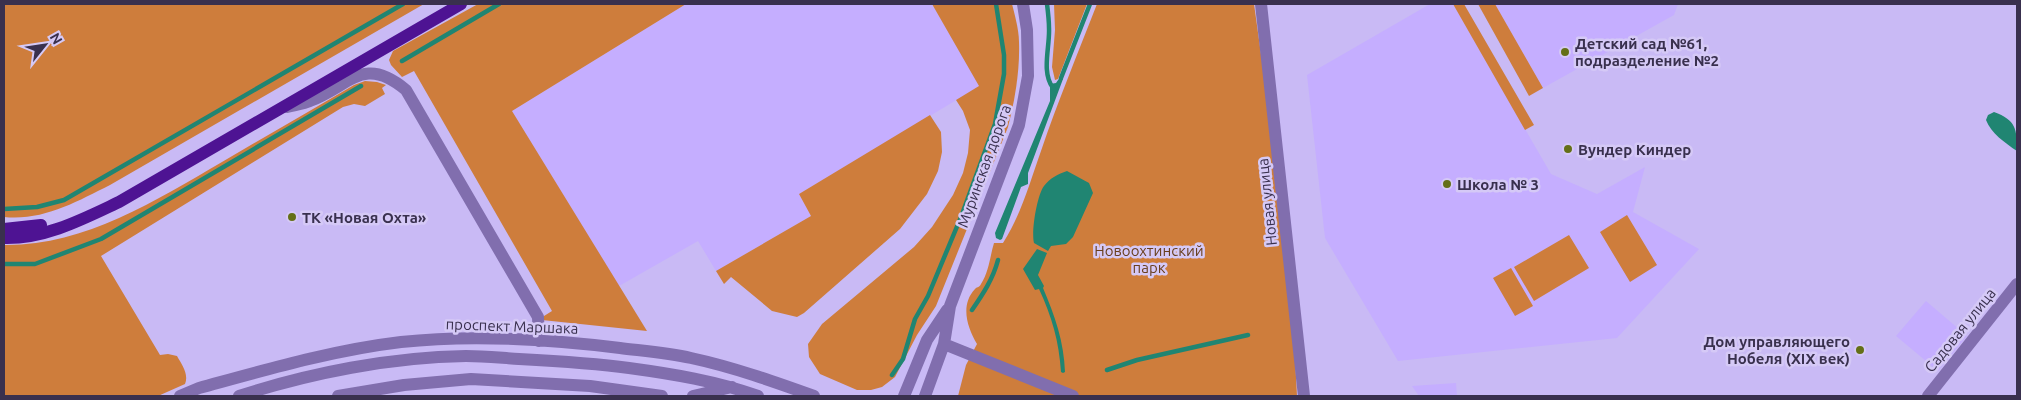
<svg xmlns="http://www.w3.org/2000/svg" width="2021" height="400" font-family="Ubuntu,sans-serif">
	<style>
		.built { fill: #c5aeff }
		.green { fill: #ce7d3c }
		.water { fill: #208572 }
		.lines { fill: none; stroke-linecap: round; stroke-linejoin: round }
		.stream { stroke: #208572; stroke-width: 4.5 }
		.minor { stroke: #816eae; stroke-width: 12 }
		.major { stroke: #4e1393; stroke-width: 12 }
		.poi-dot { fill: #646f17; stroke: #d5c9f6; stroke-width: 2 }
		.labels { text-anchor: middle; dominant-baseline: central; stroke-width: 5; stroke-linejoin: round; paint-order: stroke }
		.poi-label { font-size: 15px; font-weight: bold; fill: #39304e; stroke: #d5c9f6; text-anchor: start }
		.street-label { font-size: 15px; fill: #39304e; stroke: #d5c9f6 }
		.park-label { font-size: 15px; fill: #693f1e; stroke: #d5c9f6 }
	</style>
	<rect width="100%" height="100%" fill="#c9baf5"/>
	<path class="built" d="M686,4H932L980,86L799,194L811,216L716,271L698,241L619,286L512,111Z
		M1430,4H1453L1551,174L1597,194L1645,167L1633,212L1699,249L1617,338L1398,361L1325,238L1307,75Z
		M1495,4H1678L1674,15L1543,88Z
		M1926,301L1967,336L1938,371L1896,336Z
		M1456,383L1457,396H1419L1412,386Z"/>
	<path class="green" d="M4,4H424L110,185C76,202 43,221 4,217Z
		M478,4H686L512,111L647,331L542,320L544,316L552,311L414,71L402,77L391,65L389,60L393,51Z
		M932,4H1012C1015,16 1019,30 1019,42C1020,70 1015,100 1008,127L936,306L917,335L895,377L882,387L871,390H857L820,374L809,357L808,344L822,324L914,247L932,227L953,195L963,173L968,153L970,130L963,111L956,100L979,86Z
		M1054,4H1087L1058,79L1055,80L1052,67L1055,30Z
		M1097,4H1254L1290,262L1297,396H958L966,365L977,344C967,327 960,305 975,289C978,286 979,288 981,284C989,272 990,256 994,243H1003C1021,215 1030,182 1041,151C1058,101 1078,53 1097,4Z
		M1453,4H1464L1534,125L1525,130Z
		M1478,4H1495L1543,88L1529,96Z
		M365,81L377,82L386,85L382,88L385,94L365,106L354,104L343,107L101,256L160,355L168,354L177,356C182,365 189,374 185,384L158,396H4V245C84,246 155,201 222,162C266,136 310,111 354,85Z
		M930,115L941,132L942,152L938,171L927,194L900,229L804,313L797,317L772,311L731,277L724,284L716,271L811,216L799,194Z
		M1627,215L1657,265L1630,282L1600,232Z
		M1569,235L1589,268L1534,301L1514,267Z
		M1511,268L1533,306L1515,316L1493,278Z"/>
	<path class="water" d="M1063,73V79L1028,173V184L1021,187L1002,239L1000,240L996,238L995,233L1050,101V84L1056,83Z
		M1994,112C2016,120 2017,129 2017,151C2005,143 1991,133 1986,120L1988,115Z
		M1067,171L1089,183L1093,193L1073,237L1066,244L1051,246L1048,251L1034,243C1031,232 1037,195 1044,186C1050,178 1058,174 1067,171Z
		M1037,249L1047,253L1038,275L1044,286L1043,288C1055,316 1064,342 1065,372L1063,373L1061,372C1059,341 1052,317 1039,289L1035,290L1023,269Z"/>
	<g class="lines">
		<path class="stream" d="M1047,4C1048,12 1049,20 1049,28C1050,47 1041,72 1053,88
			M402,61L499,4
			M1061,78L1090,4
			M4,209L37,207L64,200L403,4
			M4,264H35L101,239L361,86
			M972,310C983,294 993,279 998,260
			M1107,370L1137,360L1248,335
			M892,375L903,359L915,319L928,296L961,217L995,124L1004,74V55L996,4"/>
		<path class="minor" d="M1261,4L1304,396
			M287,107C294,105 303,104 310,101C350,86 363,54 406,90L538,317L539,341
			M944,344L1073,396
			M180,396L199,388C265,370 333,350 401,342C474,334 548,339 620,348C644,351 668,353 691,358C733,367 775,382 814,396
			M239,396C310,373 391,357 466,356C484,356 502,358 519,359C556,361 592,363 629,368C673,374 716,381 758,396
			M338,396L404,385L471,379L590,386L662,396
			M693,396L732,387
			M904,396L927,340L947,310
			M925,396L944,344L950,306L1019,125L1028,76L1027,30L1023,4
			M1928,396L2017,284"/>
		<path class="major" d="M4,229L41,225
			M4,238C45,239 83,219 119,202L461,4"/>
	</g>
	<g class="poi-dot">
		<circle cx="1565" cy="52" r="5"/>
		<circle cx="1568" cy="149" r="5"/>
		<circle cx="1447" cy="184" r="5"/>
		<circle cx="292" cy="217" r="5"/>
		<circle cx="1860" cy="350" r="5"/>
	</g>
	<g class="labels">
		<g class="poi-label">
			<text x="1575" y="43">Детский сад №61,<tspan x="1575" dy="17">подразделение №2</tspan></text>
			<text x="1578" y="149">Вундер Киндер</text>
			<text x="1457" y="184">Школа № 3</text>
			<text x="302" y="217">ТК «Новая Охта»</text>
			<text x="1850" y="341" text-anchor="end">Дом управляющего<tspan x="1850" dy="17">Нобеля (XIX век)</tspan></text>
		</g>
		<g class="street-label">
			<text transform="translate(984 166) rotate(-70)">Муринская дорога</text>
			<text transform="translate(1267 202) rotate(-96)">Новая улица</text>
			<text transform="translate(512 326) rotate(2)">проспект Маршака</text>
			<text transform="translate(1960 330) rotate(-51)">Садовая улица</text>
		</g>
		<g class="park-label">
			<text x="1149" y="250">Новоохтинский<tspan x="1149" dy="17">парк</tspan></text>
		</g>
	</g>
	<rect width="2021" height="400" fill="none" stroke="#39304e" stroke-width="10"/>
	<g transform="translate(45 45) rotate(60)" stroke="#d5c9f6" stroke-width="4" paint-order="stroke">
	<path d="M0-4L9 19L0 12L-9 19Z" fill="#39304e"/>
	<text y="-8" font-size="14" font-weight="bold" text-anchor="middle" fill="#39304e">N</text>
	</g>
</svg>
